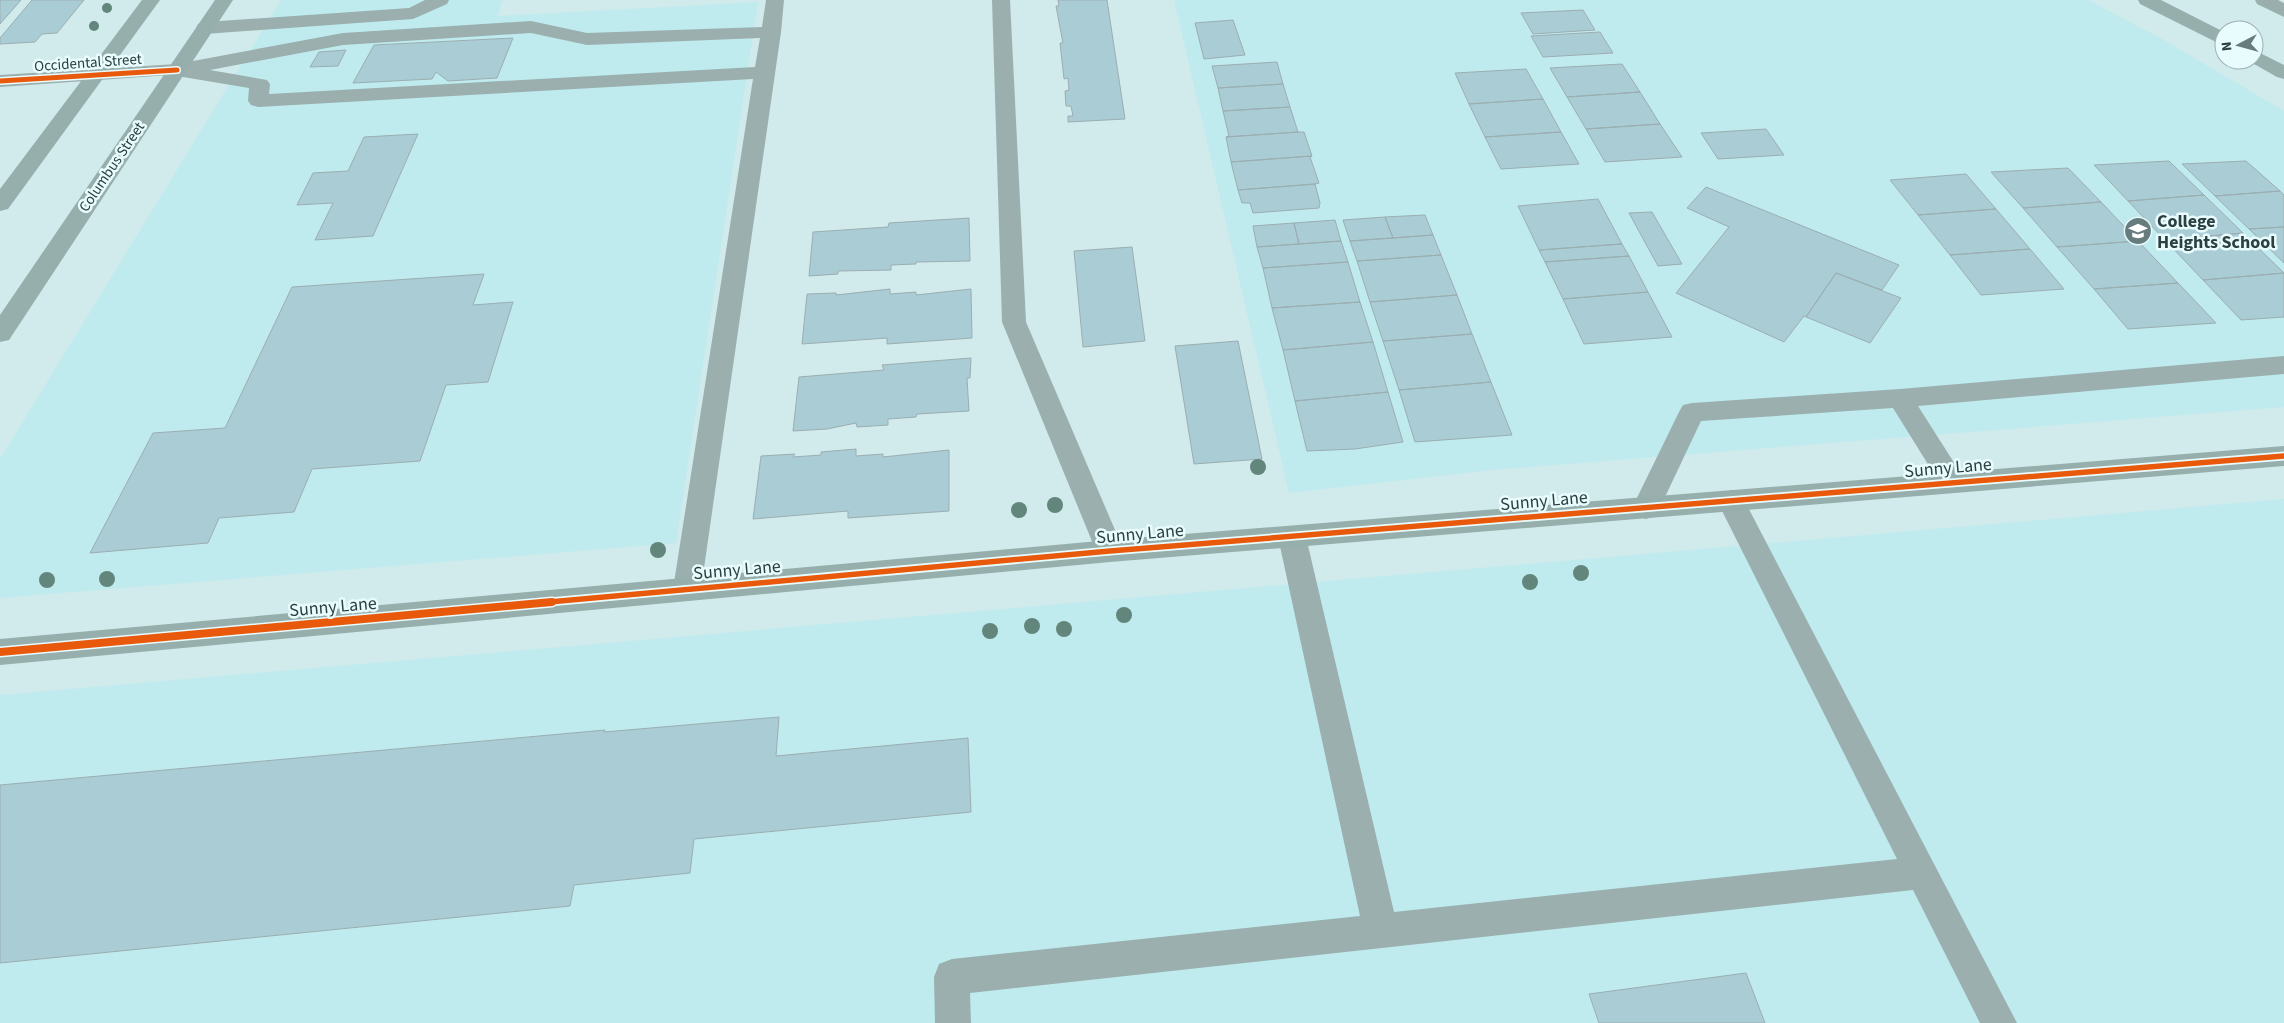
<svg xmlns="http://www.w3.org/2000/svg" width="2284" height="1023" font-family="'Source Sans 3',sans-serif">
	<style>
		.built { fill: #bfebee }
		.building { fill: #a9ccd5; stroke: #9baeb1 }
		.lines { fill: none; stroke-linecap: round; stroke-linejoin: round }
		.lane { fill: #9bafaf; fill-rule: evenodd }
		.street { fill: #9bafaf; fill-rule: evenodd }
		.secondary { fill: #96aeac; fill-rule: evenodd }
		.highway { fill: #9aaeae; fill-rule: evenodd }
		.cycleway-far2-casing { stroke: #e9fcfd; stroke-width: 8 }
		.cycleway-far1-casing { stroke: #e9fcfd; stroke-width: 9 }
		.cycleway-casing { stroke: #e9fcfd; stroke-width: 11 }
		.cycleway-far2 { stroke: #e8590c; stroke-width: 5 }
		.cycleway-far1 { stroke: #e8590c; stroke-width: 5.5 }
		.cycleway { stroke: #e8590c; stroke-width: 8 }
		.tree { fill: #62867c }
		.labels { text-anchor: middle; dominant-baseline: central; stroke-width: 5; stroke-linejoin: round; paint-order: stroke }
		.far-street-label { font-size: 15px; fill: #2c4041; stroke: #e9fcfd }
		.poi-label { font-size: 18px; font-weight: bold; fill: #2c4041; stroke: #e9fcfd; text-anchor: start }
		.street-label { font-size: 18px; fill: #2c4041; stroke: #e9fcfd }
	</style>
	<rect width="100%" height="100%" fill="#d1eaec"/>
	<path class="built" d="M281,0H503L497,16L758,2L676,543L0,598V459Z
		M1174,0H2088L2162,39L2284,111V407L1492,470L1289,493Z
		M2284,499V1023H0V695Z"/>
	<path class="building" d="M0,0H21L0,24Z
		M32,0H84L57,33L42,34L35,42L0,44V38Z
		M1058,0H1107L1125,119L1068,122V116H1073L1071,106H1066L1065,91L1069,90L1068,78L1064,79L1060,43H1063L1056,6H1059Z
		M1583,10L1595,30L1533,34L1521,13Z
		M1233,20L1245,55L1204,59L1195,23Z
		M1600,32L1613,53L1543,57L1531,36Z
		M513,38L497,78L448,81L436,72L432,79L353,83L374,45Z
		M346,50L338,66L310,67L319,52Z
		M1277,62L1283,84L1218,88L1212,66Z
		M1622,64L1640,92L1567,97L1550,68Z
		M1526,69L1543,99L1469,104L1455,73Z
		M1283,84L1290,107L1223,111L1218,88Z
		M1640,92L1660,124L1586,129L1567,97Z
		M1543,99L1561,132L1485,137L1469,104Z
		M1290,107L1298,132L1226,137L1229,136L1223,111Z
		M1660,124L1682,157L1605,162L1586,129Z
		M1766,129L1784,155L1718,159L1701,133Z
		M1298,132H1304L1312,156L1231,162L1226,137Z
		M1561,132L1579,164L1501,169L1485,137Z
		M418,134L373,236L315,240L333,203L297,205L313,173L348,171L364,137Z
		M1312,156L1310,157L1319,183L1315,184L1238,190L1231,162Z
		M2169,161L2204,195L2128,201L2094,165Z
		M2246,161L2280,191L2215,196L2182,164Z
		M2068,168L2101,202L2023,208L1991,172Z
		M1966,174L1996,209L1918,215L1890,180Z
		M1315,184L1320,203L1319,208L1253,213L1250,203H1242L1238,190Z
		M1706,187L1899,265L1882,290L1836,273L1806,317L1804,316L1784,342L1676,293L1729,227L1687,208Z
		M2280,191L2284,195V227L2249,229L2215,196Z
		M2204,195L2243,233L2165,240L2128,201Z
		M1598,199L1622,244L1539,250L1518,206Z
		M2101,202L2138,241L2057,247L2023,208Z
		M1996,209L2030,249L1950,255L1918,215Z
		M1652,212L1682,264L1658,266L1629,213Z
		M1425,215L1433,235L1393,238L1385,217Z
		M1385,217L1393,238L1350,241L1343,220Z
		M969,218L970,261L916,262V264L891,265V270L838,271V274L809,276L813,232L888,227L889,223Z
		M1335,220L1341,241L1299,244L1294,223Z
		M1294,223L1299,244L1257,247L1253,226Z
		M2284,227V263L2249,229Z
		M2243,233L2284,273L2203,280L2165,240Z
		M1433,235L1441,255L1357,261L1350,241Z
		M1341,241L1348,262L1263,268L1257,247Z
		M2138,241L2178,283L2094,289L2057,247Z
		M1622,244L1629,256L1545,262L1539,250Z
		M1132,247L1145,341L1083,347L1074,251Z
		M2030,249L2064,289L1981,295L1950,255Z
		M1441,255L1457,295L1370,302L1357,261Z
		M1629,256L1648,292L1563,299L1545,262Z
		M1348,262L1360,302L1272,308L1263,268Z
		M1836,273L1901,298L1870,343L1806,317Z
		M2284,273V317L2241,320L2203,280Z
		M484,274L473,305L513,302L488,382L446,385L420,461L312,469L294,512L219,518L208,543L90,553L153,433L225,428L292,287Z
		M2178,283L2216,323L2128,329L2094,289Z
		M890,289V294L916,292V295L971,289L972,338L887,344V338L802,344L807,294L836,293V295Z
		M1648,292L1672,337L1584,344L1563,299Z
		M1457,295L1472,334L1383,341L1370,302Z
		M1360,302L1373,342L1283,350L1272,308Z
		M1472,334L1491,382L1399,390L1383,341Z
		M1238,341L1262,459L1194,464L1175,346Z
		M1373,342L1388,392L1295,401L1283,350Z
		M971,358L970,378H967L969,411L917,414L916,417L888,419V425L857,427L856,423L827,429L793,431L799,377L884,370L882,365Z
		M1491,382L1512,435L1415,442L1399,390Z
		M1388,392L1403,442L1355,449L1307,451L1295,401Z
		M856,449V456L883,454V457L949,450V511L848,518V511L753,519L761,456L795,454L793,457L821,455V452Z
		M779,717L776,756L968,738L971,812L694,839L690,873L574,885L570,906L0,963V785L605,730L604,732Z
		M1746,973L1765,1023H1599L1589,994Z"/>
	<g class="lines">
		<path class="lane" d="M425,0H449L447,4L413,19L205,34L198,32L196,28L198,24L205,22L409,8Z
			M766,0H784L781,32L701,589L697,597L687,601L677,597L673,589L753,79L258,107L251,105L248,101L249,88L177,76L170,74L167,70L170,66L177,64L343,33L531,21L587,33L762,27ZM531,33L587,45L760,38L755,67L269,94L270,84L267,80L210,70L343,45Z
			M992,0H1010L1026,322L1124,551L1120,559L1110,562L1100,559L1096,551L1002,322Z
			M2284,356V374L1918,406L1967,483L1964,490L1954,493L1944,490L1893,408L1701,421L1656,516L1646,519L1636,516L1632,508L1679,412L1683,405L1692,403L1900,389Z
			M1731,490L1741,494L2017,1023H1980L1913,890L970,993L971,1023H935L934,977L939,964L952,959L1360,916L1278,537L1282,529L1292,526L1302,529L1306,537L1394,912L1897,859L1717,501L1721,494Z"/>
		<path class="street" d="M177,64L184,66L187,70L184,74L0,87V75Z"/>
		<path class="secondary" d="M142,0H160L8,209L0,211V189Z
			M215,0H233L9,340L0,342V315Z
			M2138,0H2161L2224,32V46L2140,4Z
			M2254,50L2284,65V79L2277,77L2247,60H2254Z
			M2284,446V466L1110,562L0,665V639L1110,540Z"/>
		<path class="highway" d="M2255,0H2278L2284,3V17L2257,4Z"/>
		<g class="cycleway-far2-casing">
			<path id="cycleway-far2" d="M0,81L177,70"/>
		</g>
		<g class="cycleway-far1-casing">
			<path id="cycleway-far1" d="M538,603L1110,551L2284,456"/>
		</g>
		<g class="cycleway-casing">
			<path id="cycleway" d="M0,652L552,602"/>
		</g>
		<use href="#cycleway-far2" class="cycleway-far2"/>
		<use href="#cycleway-far1" class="cycleway-far1"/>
		<use href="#cycleway" class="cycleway"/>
	</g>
	<g class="tree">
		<circle cx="107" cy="8" r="5"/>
		<circle cx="94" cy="26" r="5"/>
		<circle cx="1258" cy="467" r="8"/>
		<circle cx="1055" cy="505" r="8"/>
		<circle cx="1019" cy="510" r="8"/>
		<circle cx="658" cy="550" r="8"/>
		<circle cx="1581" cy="573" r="8"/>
		<circle cx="107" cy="579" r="8"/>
		<circle cx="47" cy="580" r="8"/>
		<circle cx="1530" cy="582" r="8"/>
		<circle cx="1124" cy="615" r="8"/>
		<circle cx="1032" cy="626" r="8"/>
		<circle cx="1064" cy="629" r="8"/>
		<circle cx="990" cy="631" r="8"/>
	</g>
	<defs>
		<g id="school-disc" transform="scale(1.4375)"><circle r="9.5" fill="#667c7d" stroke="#e9fcfd"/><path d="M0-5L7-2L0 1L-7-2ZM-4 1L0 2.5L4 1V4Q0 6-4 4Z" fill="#fff"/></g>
	</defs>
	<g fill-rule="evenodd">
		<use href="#school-disc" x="2138" y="231"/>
	</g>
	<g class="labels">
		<g class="far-street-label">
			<text transform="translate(88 63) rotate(-4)">Occidental Street</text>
			<text transform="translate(112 167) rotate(-56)">Columbus Street</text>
		</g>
		<g class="poi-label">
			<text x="2157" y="221">College<tspan x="2157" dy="21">Heights School</tspan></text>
		</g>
		<g class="street-label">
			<text transform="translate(1948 468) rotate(-5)">Sunny Lane</text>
			<text transform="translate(1544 501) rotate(-5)">Sunny Lane</text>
			<text transform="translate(1140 534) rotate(-5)">Sunny Lane</text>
			<text transform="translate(737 570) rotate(-5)">Sunny Lane</text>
			<text transform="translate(333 607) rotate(-5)">Sunny Lane</text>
		</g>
	</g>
	<g transform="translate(2239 45) rotate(264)"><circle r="24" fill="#e9fcfd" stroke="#9db1b2"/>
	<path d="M0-4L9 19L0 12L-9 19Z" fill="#667c7d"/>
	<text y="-8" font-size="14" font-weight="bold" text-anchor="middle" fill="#2c4041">N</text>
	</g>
</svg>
